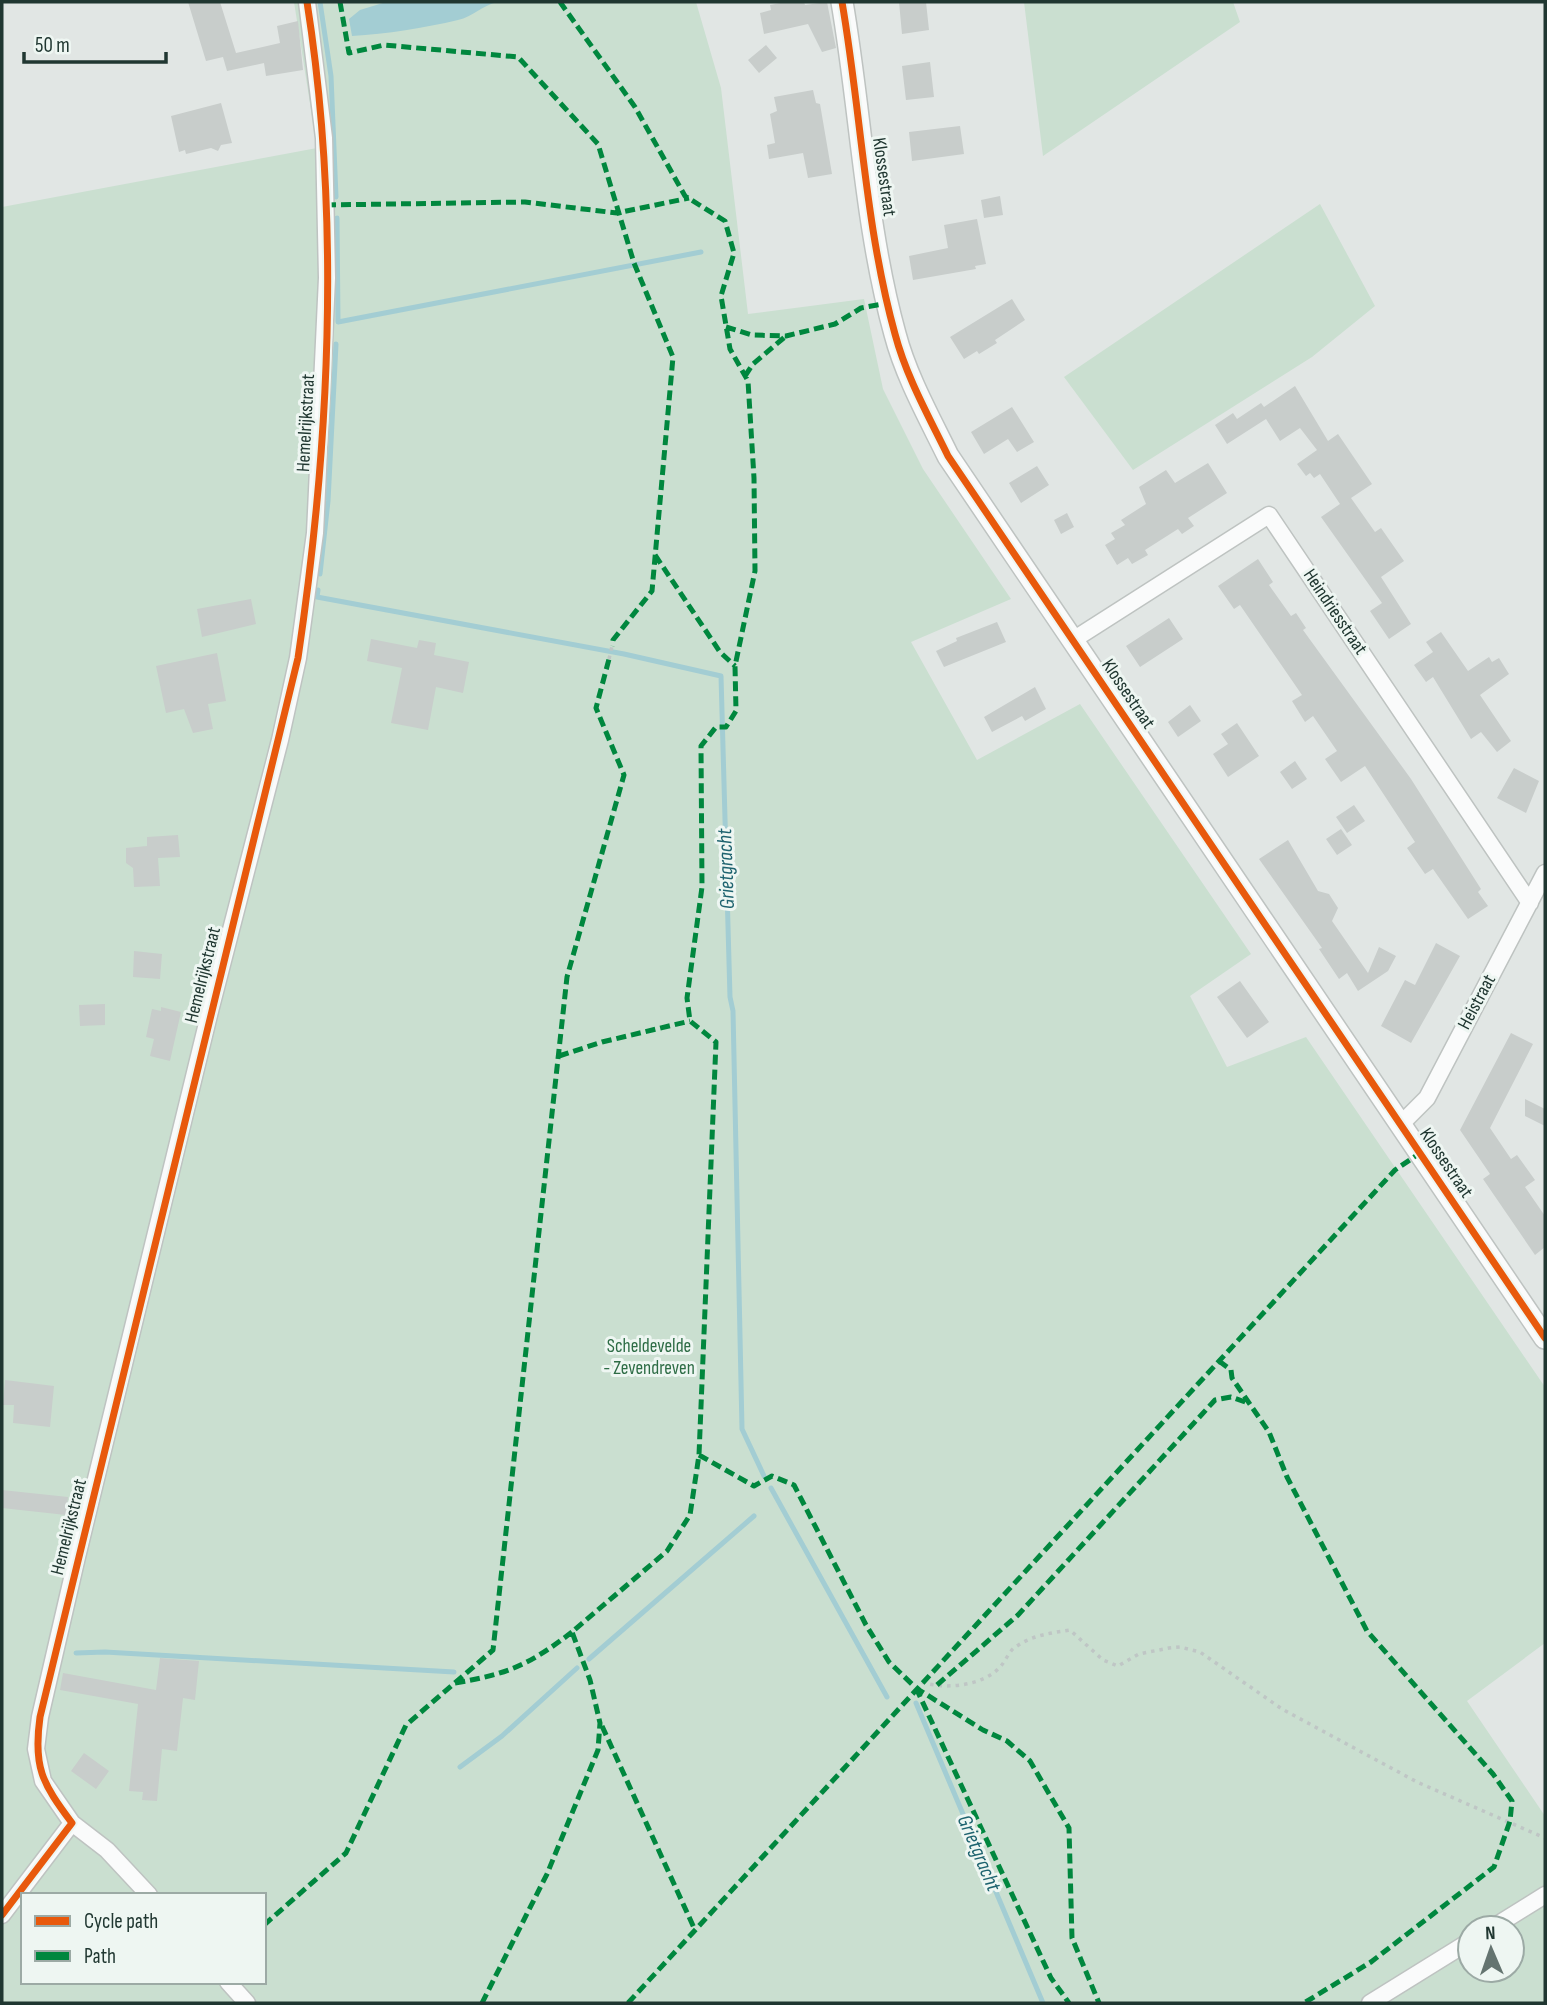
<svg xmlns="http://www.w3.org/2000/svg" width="1547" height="2005" font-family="'Sofia Sans Condensed',sans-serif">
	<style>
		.green { fill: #cadfd0; fill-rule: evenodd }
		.water { fill: #a3cdd3 }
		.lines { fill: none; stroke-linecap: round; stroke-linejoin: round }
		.stream { stroke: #a3cdd3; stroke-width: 5 }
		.building { fill: #c8cdcb }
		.minor-casing { stroke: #bec3c1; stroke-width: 19 }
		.tertiary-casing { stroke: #bec3c1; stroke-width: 24 }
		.path { stroke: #bfc6c5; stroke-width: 3.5; stroke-dasharray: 3.5 5; stroke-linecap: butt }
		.minor { stroke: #fafbfb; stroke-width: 16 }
		.tertiary { stroke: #fafbfb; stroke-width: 21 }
		.quiet { stroke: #00873e; stroke-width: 5; stroke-dasharray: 10 5; stroke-linecap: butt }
		.cycleway-casing { stroke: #eef6f2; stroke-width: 11 }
		.cycleway { stroke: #e8590c; stroke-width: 7 }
		.labels { text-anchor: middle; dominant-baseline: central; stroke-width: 6; stroke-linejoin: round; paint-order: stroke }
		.street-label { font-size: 19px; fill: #203731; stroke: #eef6f2 }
		.park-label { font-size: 19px; fill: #2d6c45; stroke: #eef6f2 }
		.water-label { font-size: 21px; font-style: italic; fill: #1e636f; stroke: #eef6f2 }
	</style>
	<rect width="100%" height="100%" fill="#e1e6e4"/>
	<path class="green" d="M294,2H696L721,88L748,314L864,299L883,389L923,469L1011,599L911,642L977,760L1080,704L1251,954L1190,996L1227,1067L1306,1037L1545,1387V1643L1467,1701L1545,1816V2003H2V207L317,148ZM23,1895H264V1982H23ZM1470,1928H1512V1970H1470Z
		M1024,2H1233L1240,22L1043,156Z
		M1320,204L1375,306L1312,357L1133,470L1064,377Z"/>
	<path class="water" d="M386,2H498C482,5 473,17 458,20C424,28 387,34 352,36L349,19L360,10Z"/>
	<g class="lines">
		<path class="stream" d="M320,2L331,76L336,197
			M337,218L338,322L701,252
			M320,574L328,501L336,344
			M318,590L317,597L624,654L721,676L730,997L733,1011L742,1429L764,1476
			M771,1488L887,1697
			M76,1653L105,1652L454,1672
			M589,1659L754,1516
			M916,1703L1043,2003
			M460,1767L502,1736L577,1668"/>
	</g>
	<path class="building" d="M188,2H220L236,53L280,43L277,26L298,21L303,70L266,76L264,63L227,71L223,57L206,61Z
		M786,2H804L805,5L827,2L836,48L822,52L808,24L764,34L760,13L771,10L770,5Z
		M899,2H926L929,30L902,34Z
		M766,45L777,58L759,73L748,60Z
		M930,62L934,97L906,100L902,66Z
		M813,90L816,103L820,104L832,174L808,178L803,153L769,159L767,145L775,143L770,114L777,111L774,97Z
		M221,103L232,143L221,145L218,151L211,148L186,154L185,150L179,152L171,116Z
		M960,126L964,154L912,161L909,132Z
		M1000,196L1003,215L984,218L981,200Z
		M977,219L986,264L975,266L976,269L913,280L909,256L948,248L944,225Z
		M1012,299L1025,320L995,340L997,343L979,354L977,351L964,359L950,337Z
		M1295,386L1328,441L1338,434L1372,484L1351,498L1375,532L1381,528L1404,561L1381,577L1411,624L1389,639L1370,611L1382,603L1321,517L1340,504L1320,474L1314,478L1310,473L1306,476L1297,464L1317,450L1300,428L1280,441L1266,419L1227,444L1215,425L1233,413L1237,419L1261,403L1264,407Z
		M1012,407L1034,442L1017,452L1008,439L984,454L971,432Z
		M1208,463L1227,493L1188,518L1194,526L1182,534L1178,529L1145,550L1148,555L1132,564L1128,558L1117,565L1105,545L1115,539L1111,533L1125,525L1121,520L1146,504L1139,487L1166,470L1175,483Z
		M1037,466L1049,485L1021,503L1009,483Z
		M1067,513L1074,527L1061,534L1054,520Z
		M1258,559L1273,582L1269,585L1291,616L1296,613L1306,628L1303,630L1411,779L1481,889L1478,892L1488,906L1468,919L1433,869L1425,874L1407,848L1415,842L1365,766L1341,782L1325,759L1337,751L1313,716L1305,722L1292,701L1302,695L1240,605L1234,609L1218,586Z
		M251,599L256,624L202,637L197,609Z
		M1169,618L1183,639L1140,667L1126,646Z
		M997,622L1006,642L944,667L936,651L957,641L956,638Z
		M1441,632L1468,671L1489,657L1492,662L1499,658L1509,674L1480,695L1511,741L1497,752L1481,732L1471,739L1433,677L1426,682L1414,665L1433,652L1426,642Z
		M371,639L417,648L419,640L436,643L434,655L469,662L463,693L436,687L428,730L391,723L402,668L367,661Z
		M217,653L226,701L208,704L213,729L193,733L184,709L166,713L156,666Z
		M1035,687L1046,709L1025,721L1022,716L992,732L984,717Z
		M1190,705L1201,721L1178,737L1168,722Z
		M1237,723L1259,756L1228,777L1213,754L1228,744L1221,734Z
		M1295,761L1307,779L1292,789L1280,772Z
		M1514,768L1539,781L1526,813L1497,798Z
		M1354,805L1365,821L1347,833L1336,817Z
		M1341,829L1352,845L1337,855L1326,839Z
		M178,835L180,857L158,858L160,886L134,887L133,868L126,863V848L147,846V837Z
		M1288,840L1318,891L1329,894L1338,908L1332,921L1368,973L1379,947L1396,956L1388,971L1358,991L1347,973L1339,979L1319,949L1322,948L1259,859Z
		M1436,943L1460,956L1411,1043L1381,1026L1405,980L1415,985Z
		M134,951L162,954L160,979L133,977Z
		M1240,981L1269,1022L1247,1038L1217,997Z
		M105,1004V1025L80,1026L79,1005Z
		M161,1007L181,1012L170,1061L150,1056L154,1039L146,1037L152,1009L161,1011Z
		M1511,1033L1533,1044L1490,1128L1511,1159L1517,1155L1535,1180L1525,1187L1545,1216V1247L1535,1255L1483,1179L1490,1174L1460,1130Z
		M1525,1099L1545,1109V1126L1525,1116Z
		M5,1380L54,1386L50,1427L13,1423L14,1405H3Z
		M2,1490L68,1497L66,1515L2,1508Z
		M160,1658L199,1661L195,1700L183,1698L177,1751L162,1749L157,1801L142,1800L143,1792L129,1791L138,1704L60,1690L63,1673L156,1690Z
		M84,1753L109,1771L96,1789L71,1771Z"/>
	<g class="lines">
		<g class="minor-casing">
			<path id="minor" d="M1073,640L1269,515L1530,903
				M1401,1124L1427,1098L1545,873
				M149,1895L107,1850L72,1823L43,1781L36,1749L40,1717L77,1557L210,1011L280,740L298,658L315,533L327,278L324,138L307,2
				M2,1915L72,1823
				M1492,1928L1545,1895
				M228,1982L247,2003
				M1370,2003L1470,1941"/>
		</g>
		<g class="tertiary-casing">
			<path id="tertiary" d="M842,2C861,112 865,226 895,334C906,376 929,417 948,456L1545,1338"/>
		</g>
		<path class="path" d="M609,659L612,646
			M922,1682C944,1690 983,1686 1000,1667C1006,1661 1009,1650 1017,1646C1033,1635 1051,1633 1070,1630L1103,1660L1118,1666L1139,1654L1169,1648L1180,1647L1200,1652L1282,1709L1417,1782L1545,1838"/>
		<use href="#minor" class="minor"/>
		<use href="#tertiary" class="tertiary"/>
		<path class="quiet" d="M340,2L349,53L384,45L518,57L598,144L634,263L673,357L652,591L613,640L612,646
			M326,205L525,202L617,213L689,198
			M726,327L752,335L786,336L835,324L861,308L888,303
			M745,376L753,364L786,336
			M655,555L720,652L735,666
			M559,1056L602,1042L690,1021
			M1219,1361L1231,1370L1232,1378L1269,1432L1287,1477L1367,1631L1493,1774L1512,1801L1510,1821L1494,1867L1371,1962L1304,2003
			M699,1455L754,1486L772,1476L794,1485L866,1625L889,1662L916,1688L983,1730L1007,1741L1030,1761L1069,1828L1072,1938L1099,2003
			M455,1683C508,1674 529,1665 572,1632
			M937,1685L1018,1615L1215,1400L1231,1397L1248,1403
			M916,1688L1051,1978L1069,2003
			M602,1726L695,1930
			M264,1925L346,1853L406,1725L493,1650L567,977L624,775L596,708L609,659
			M482,2003L547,1874L598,1750L600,1723L590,1680L572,1632L667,1551L690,1515L699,1455L716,1042L690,1021L687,998L702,887L701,746L716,727H726L736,711L735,666L755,571L754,478L748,381L730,349L721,296L734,253L725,221L685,196L635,107L560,2
			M628,2003L1395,1170L1420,1153"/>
		<g class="cycleway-casing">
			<path id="cycleway" d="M842,2C861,112 865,226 895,334C906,376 929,417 948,456L1545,1338
				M2,1915L72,1823C42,1783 33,1767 40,1717L298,658C330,442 341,218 307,2"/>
		</g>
		<use href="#cycleway" class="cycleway"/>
	</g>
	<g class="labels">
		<g class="street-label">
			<text transform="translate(884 177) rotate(82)">Klossestraat</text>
			<text transform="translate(306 423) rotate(-87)">Hemelrijkstraat</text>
			<text transform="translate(1335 612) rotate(56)">Heindriesstraat</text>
			<text transform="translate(1128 694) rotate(56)">Klossestraat</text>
			<text transform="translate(203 975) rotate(-76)">Hemelrijkstraat</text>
			<text transform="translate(1477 1002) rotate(-62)">Heistraat</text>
			<text transform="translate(1446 1163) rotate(56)">Klossestraat</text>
			<text transform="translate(69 1527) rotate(-76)">Hemelrijkstraat</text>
		</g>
		<g class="park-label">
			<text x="649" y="1346">Scheldevelde<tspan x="649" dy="22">- Zevendreven</tspan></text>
		</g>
		<g class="water-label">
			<text transform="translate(726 869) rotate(-92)">Grietgracht</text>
			<text transform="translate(979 1853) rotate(67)">Grietgracht</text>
		</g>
	</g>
	<rect width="1547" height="2005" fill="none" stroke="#203731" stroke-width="7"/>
	<rect x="21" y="1893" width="245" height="91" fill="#eef6f2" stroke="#9caaa5" stroke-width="2"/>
	<rect x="35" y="1916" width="35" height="10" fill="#e8590c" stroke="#9caaa5" stroke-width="2"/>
	<text x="84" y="1928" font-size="21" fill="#203731">Cycle path</text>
	<rect x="35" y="1951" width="35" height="10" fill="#00873e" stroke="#9caaa5" stroke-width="2"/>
	<text x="84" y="1963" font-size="21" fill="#203731">Path</text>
	<g transform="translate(1491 1949) rotate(358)"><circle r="33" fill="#eef6f2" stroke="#9caaa5" stroke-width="2"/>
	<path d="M0-5L12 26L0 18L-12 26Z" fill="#647470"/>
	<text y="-10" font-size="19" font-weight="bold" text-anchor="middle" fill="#203731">N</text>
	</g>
	<path d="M24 52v10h142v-10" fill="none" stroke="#203731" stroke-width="3.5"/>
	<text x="35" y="52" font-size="21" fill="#203731" stroke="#eef6f2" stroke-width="5" paint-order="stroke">50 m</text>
</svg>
